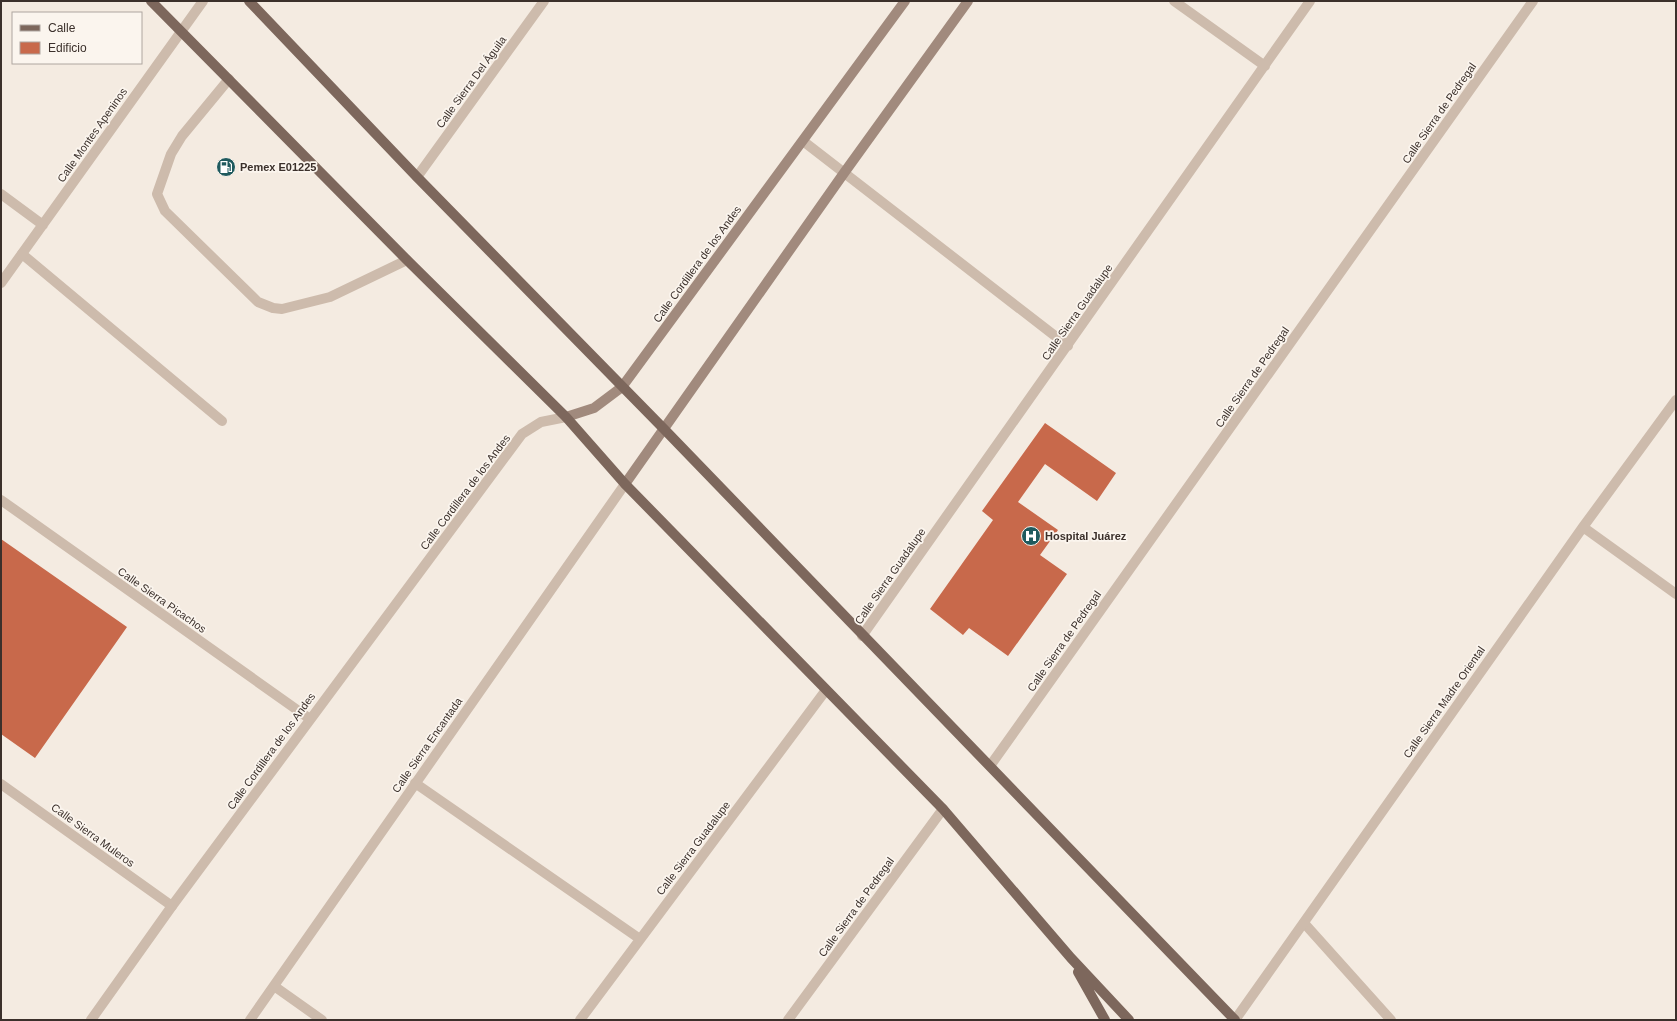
<svg xmlns="http://www.w3.org/2000/svg" width="1677" height="1021" font-family="Arial,sans-serif">
	<style>
		.building { fill: #c8694b }
		.lines { fill: none; stroke-linecap: round; stroke-linejoin: round }
		.service { stroke: #cdbbac; stroke-width: 10 }
		.minor { stroke: #cdbbac; stroke-width: 10 }
		.tertiary { stroke: #cdbbac; stroke-width: 10 }
		.secondary { stroke: #a18a7d; stroke-width: 10 }
		.primary { stroke: #7d675c; stroke-width: 10 }
		.labels { text-anchor: middle; dominant-baseline: central; stroke-width: 3.5; stroke-linejoin: round; paint-order: stroke }
		.street-label { font-size: 11px; fill: #3b302b; stroke: #fbf5ee }
		.poi-label { font-size: 11px; font-weight: bold; fill: #3b302b; stroke: #fbf5ee; text-anchor: start }
	</style>
	<rect width="100%" height="100%" fill="#f4ebe1"/>
	<path class="building" d="M1045,423L1116,473L1097,501L1045,464L1018,502L1058,530L1040,555L1067,574L1008,656L969,628L963,635L930,609L993,520L982,511Z
		M1,539L127,627L35,758L1,734Z"/>
	<g class="lines">
		<path class="service" d="M229,79L182,136L171,154L157,194L165,211L258,302L273,308L282,309L330,297L407,260
			M22,254L222,421
			M1304,923L1391,1020"/>
		<path class="minor" d="M1174,1L1265,66
			M803,141L1068,346
			M417,177L544,1
			M1,194L43,225
			M1,283L203,1
			M1,500L310,719
			M1583,527L1676,594
			M862,636L1310,1
			M990,766L1533,1
			M415,783L640,939
			M1,784L172,906
			M274,986L322,1020
			M250,1020L625,484
			M580,1020L826,690
			M788,1020L943,809
			M1235,1020L1583,527L1676,400"/>
		<path class="tertiary" d="M91,1020L172,906L522,434L541,422L566,417"/>
		<path class="secondary" d="M566,417L594,408L622,387L905,1
			M625,484L844,173L968,1"/>
		<path class="primary" d="M151,1L407,260L566,417L625,484L943,809L1071,958L1129,1020
			M249,1L417,177L664,429L1235,1020
			M1078,972L1105,1020"/>
	</g>
	<defs>
		<g id="fuel-disc" transform="scale(1)"><circle r="9.5" fill="#1f5a5e" stroke="#fbf5ee"/><path d="M-5.5-6h7V0h2V4h1.3V-2.5L3-4.5l.8-.8L6-3V5H2.5V1h-1V6h-7ZM-4.2-4.7v3.2H.2V-4.7Z" fill="#fff"/></g>
		<g id="hospital-disc" transform="scale(1)"><circle r="9.5" fill="#1f5a5e" stroke="#fbf5ee"/><path d="M-5-5h3v3.5h4V-5h3V5h-3V1.5h-4V5h-3Z" fill="#fff"/></g>
	</defs>
	<g fill-rule="evenodd">
		<use href="#fuel-disc" x="226" y="167"/>
		<use href="#hospital-disc" x="1031" y="536"/>
	</g>
	<g class="labels">
		<g class="street-label">
			<text transform="translate(471 82) rotate(-54)">Calle Sierra Del Águila</text>
			<text transform="translate(1439 113) rotate(-55)">Calle Sierra de Pedregal</text>
			<text transform="translate(92 135) rotate(-55)">Calle Montes Apeninos</text>
			<text transform="translate(697 264) rotate(-54)">Calle Cordillera de los Andes</text>
			<text transform="translate(1077 312) rotate(-55)">Calle Sierra Guadalupe</text>
			<text transform="translate(1252 377) rotate(-55)">Calle Sierra de Pedregal</text>
			<text transform="translate(465 492) rotate(-53)">Calle Cordillera de los Andes</text>
			<text transform="translate(890 576) rotate(-55)">Calle Sierra Guadalupe</text>
			<text transform="translate(162 600) rotate(35)">Calle Sierra Picachos</text>
			<text transform="translate(1064 641) rotate(-55)">Calle Sierra de Pedregal</text>
			<text transform="translate(1444 702) rotate(-55)">Calle Sierra Madre Oriental</text>
			<text transform="translate(427 745) rotate(-55)">Calle Sierra Encantada</text>
			<text transform="translate(271 751) rotate(-54)">Calle Cordillera de los Andes</text>
			<text transform="translate(93 835) rotate(36)">Calle Sierra Muleros</text>
			<text transform="translate(693 848) rotate(-53)">Calle Sierra Guadalupe</text>
			<text transform="translate(856 907) rotate(-54)">Calle Sierra de Pedregal</text>
		</g>
		<g class="poi-label">
			<text x="240" y="167">Pemex E01225</text>
			<text x="1045" y="536">Hospital Juárez</text>
		</g>
	</g>
	<rect width="1677" height="1021" fill="none" stroke="#3b302b" stroke-width="4"/>
	<rect x="12" y="12" width="130" height="52" fill="#fbf5ee" stroke="#aea6a0"/>
	<rect x="20" y="25" width="20" height="6" fill="#7d675c" stroke="#aea6a0"/>
	<text x="48" y="32" font-size="12" fill="#3b302b">Calle</text>
	<rect x="20" y="42" width="20" height="12" fill="#c8694b" stroke="#aea6a0"/>
	<text x="48" y="52" font-size="12" fill="#3b302b">Edificio</text>
</svg>
